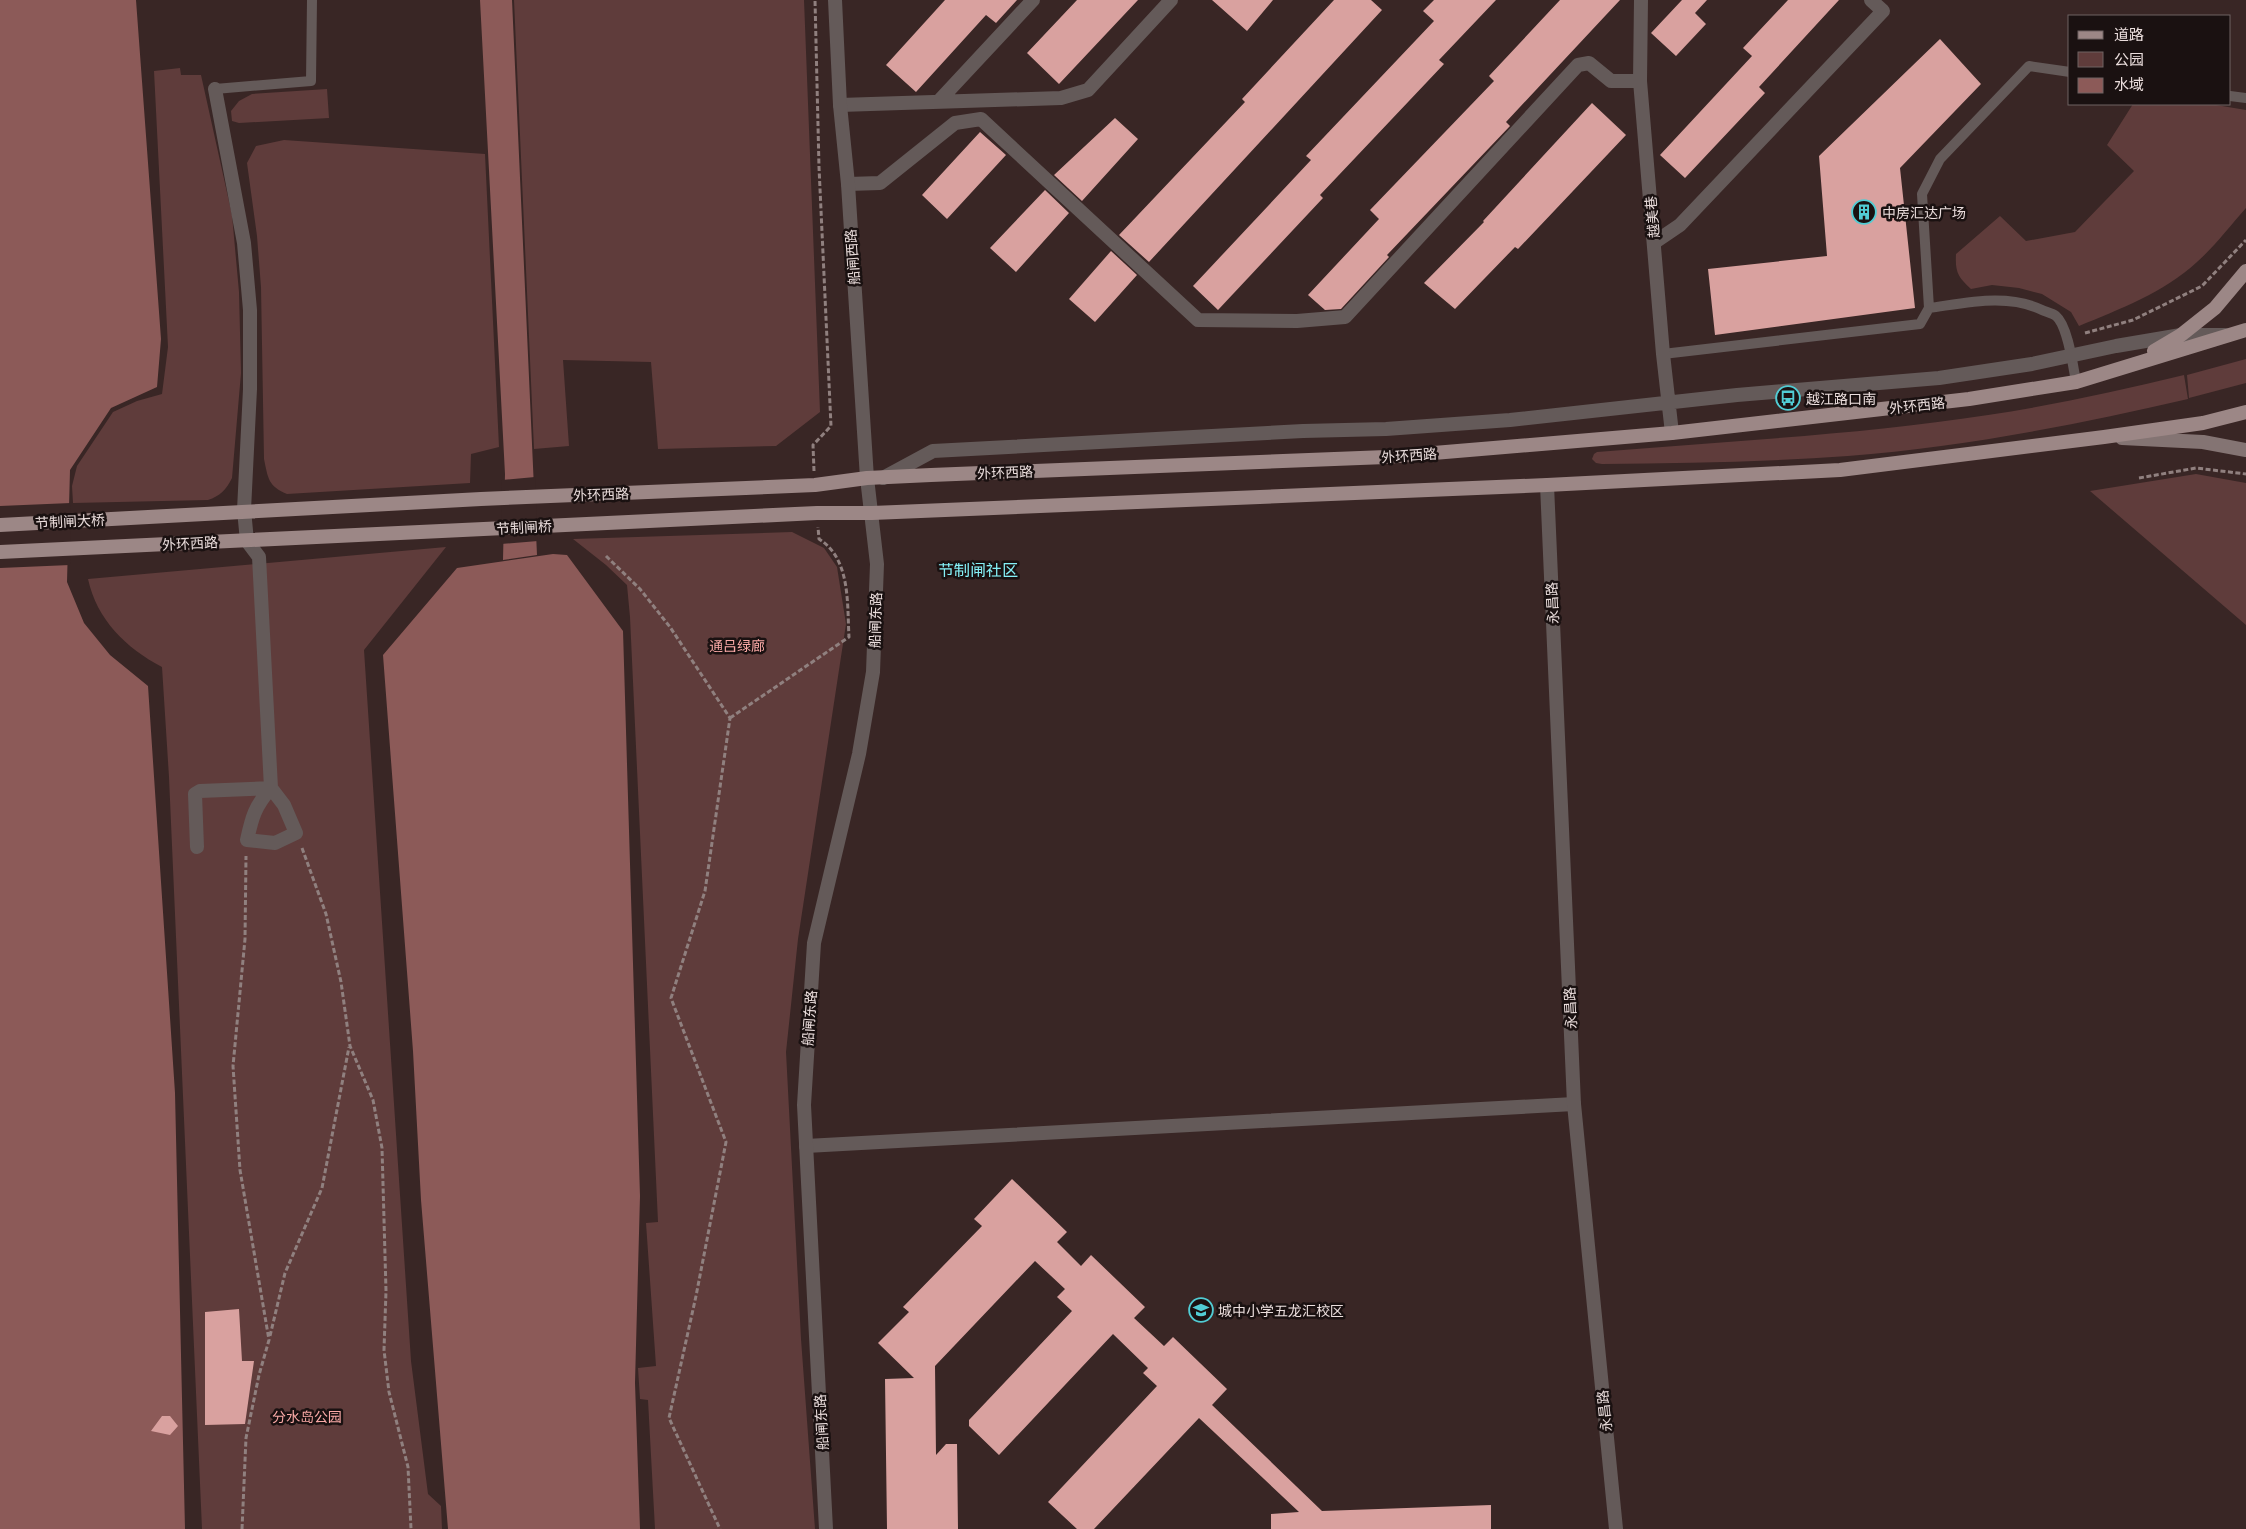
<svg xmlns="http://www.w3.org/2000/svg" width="2246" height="1529" font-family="Inter,'Noto Sans SC',sans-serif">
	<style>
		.green { fill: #5f3c3b }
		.water { fill: #8c5a58 }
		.pier { fill: #392625 }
		.building { fill: #d9a19f }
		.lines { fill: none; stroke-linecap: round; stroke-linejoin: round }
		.path { stroke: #90807f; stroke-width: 3; stroke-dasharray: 5 2.5; stroke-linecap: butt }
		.service { stroke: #645a59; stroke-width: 10 }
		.minor { stroke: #645a59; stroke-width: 14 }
		.tertiary { stroke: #645a59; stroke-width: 14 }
		.secondary { stroke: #847473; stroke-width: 14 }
		.primary { stroke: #9c8786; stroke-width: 14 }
		.labels { text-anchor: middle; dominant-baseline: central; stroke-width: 5; stroke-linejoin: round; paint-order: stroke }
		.poi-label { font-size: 14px; fill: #ebdedd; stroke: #1a1111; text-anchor: start }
		.street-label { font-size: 14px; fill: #ebdedd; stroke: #1a1111 }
		.park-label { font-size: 14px; fill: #fbaaa7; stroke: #1a1111 }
		.quarter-label { font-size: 16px; fill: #85f0f7; stroke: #1a1111 }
	</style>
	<rect width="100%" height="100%" fill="#392625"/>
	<path class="green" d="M514,0H804L820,412L776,446L658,449L651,362L563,360L569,446L534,449Z
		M180,68L181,75H201L232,215L239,292L241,373L232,478C226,490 220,496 208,500L73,503L72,486L77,466L113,412L137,401L162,394L168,347L154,71Z
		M327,89L329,118L239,123L232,121L231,111L239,101L252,94Z
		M2133,104H2210L2246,110V208C2230,226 2215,246 2197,262C2163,293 2120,309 2079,326L2071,312L2042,294L2019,288L1992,285L1971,289C1958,277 1955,272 1956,254L2000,216L2026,241L2075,232L2134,171L2107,145Z
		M284,140L485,154L499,447L471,454L470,483L287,494C268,486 268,478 264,459L261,287L257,236L247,163L256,146Z
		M2246,359V383L2189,398L2187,375Z
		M2184,375L2188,399C2076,425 1962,447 1848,456C1766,462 1684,463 1602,464L1596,463L1592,459L1594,454L1597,452C1727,441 1859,435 1988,415C2054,405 2119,391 2184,375Z
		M2196,474L2246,483V625L2090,491Z
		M792,532L824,548L837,567L846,624L798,939L786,1052L801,1339L815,1529H655L648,1400L640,1399L638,1368L656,1366L646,1223L658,1222L630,617L627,585L606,565L573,539Z
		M446,547L364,650L411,1361L428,1494L441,1506L442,1529H202L169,777L162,667C126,648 97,620 88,579Z"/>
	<path class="water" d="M0,0H136L161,339L157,387L111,408L70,470L67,582L84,623L110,655L148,686L175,1093L185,1529H0Z
		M480,0H512L537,555L503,560L505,474Z
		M553,554L567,555L623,631L640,1196L635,1383L640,1529H448L421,1200L413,1051L383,655L457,568Z"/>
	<path class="pier" d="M535,477L538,541L501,544L502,480Z
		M71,503L70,565L0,568V506Z"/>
	<path class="building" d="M945,0H1017L996,23L986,15L916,92L886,65Z
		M1077,0H1138L1059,84L1027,53Z
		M1212,0H1273L1247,31Z
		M1334,0H1371L1382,10L1149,262L1119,235L1245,102L1242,99Z
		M1434,0H1496L1439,60L1444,64L1320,195L1323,198L1218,310L1193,286L1311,160L1306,156L1434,21L1423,11Z
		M1560,0H1620L1506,122L1510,126L1387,255L1389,257L1341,309L1325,310L1308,295L1379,219L1370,210L1494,81L1489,76Z
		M1682,0H1707L1695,13L1706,24L1676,56L1651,33Z
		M1788,0H1839L1759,87L1765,93L1685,178L1660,155L1752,56L1743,48Z
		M1940,39L1981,84L1900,168L1915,308L1715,335L1708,269L1827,256L1819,156Z
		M1592,103L1626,135L1518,249L1515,247L1455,309L1424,283L1484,222L1483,221Z
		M1115,118L1138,139L1082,201L1054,175Z
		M980,132L1006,155L947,219L922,195Z
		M1045,190L1069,213L1016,272L990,248Z
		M1111,251L1137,275L1095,322L1069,299Z
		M1012,1179L1067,1232L1057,1242L1081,1266L1091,1255L1145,1307L1134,1318L1164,1346L1173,1337L1227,1389L1212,1405L1322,1511L1491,1505V1529H1271V1514L1299,1512L1199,1418L1094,1529H1077L1048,1502L1157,1386L1143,1373L1148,1368L1113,1334L999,1455L969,1426V1420L1072,1311L1057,1297L1065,1289L1035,1261L935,1366L936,1455L946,1444H957L958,1529H887L885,1379L914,1378L878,1343L909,1312L903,1307L982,1226L974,1219Z
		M239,1309L242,1361H254L245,1424L205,1425V1312Z
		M162,1416H170L178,1426L170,1435L151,1431Z"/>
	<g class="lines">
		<path class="path" d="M2085,333L2133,320L2202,286L2246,240
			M814,471L813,445L831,426L819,167L815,0
			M2139,478L2196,468L2246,474
			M606,556L640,589L670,627L730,718L705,891L671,998L726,1142L696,1296L669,1418L720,1529
			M730,718L849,637C847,604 851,559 819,539L818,527
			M302,848L326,914L341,982L350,1046L373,1100L382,1148L386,1291L384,1350L389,1392L408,1467L411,1529
			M270,1336L285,1273L322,1188L349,1047
			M242,1529L246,1438L259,1375L269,1340L240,1170L233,1066L245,939L246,856"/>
		<path class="service" d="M2070,72L2029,66L1940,159L1922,194L1929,308C1966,303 2007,293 2042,310C2046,312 2052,313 2056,316C2068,326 2073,366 2076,382
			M215,89L311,81L312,0
			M2230,96L2246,98
			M1663,354L1920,324L1929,308"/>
		<path class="minor" d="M1641,0L1640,81L1663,354L1672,433
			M938,102L1033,0
			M840,105L1061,98L1088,90L1171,0
			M848,184L880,183L955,123L981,119L1198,320L1297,321L1345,317L1578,65L1589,63L1611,81H1640
			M1655,242L1680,225L1883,11L1871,0
			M883,478L933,451L1303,431L1386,429L1510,420L1737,395L1939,378L2032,364L2116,346L2181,335H2225
			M197,847L195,794L200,791L271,788L284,805L296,833L275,843L247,840C252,817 255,806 271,788L259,557L247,541L244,510L250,389V310L244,243L215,89
			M806,1146L1574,1104"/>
		<path class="tertiary" d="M1547,485L1574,1104L1616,1529
			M826,1529L804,1105L814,943L859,754L873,672L877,564L867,478L848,184L840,105L835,0"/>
		<path class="secondary" d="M2122,438L2203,442L2246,450"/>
		<path class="primary" d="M2154,351L2181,335L2215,308L2246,271
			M0,525L481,499L815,485L867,478L931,475L1386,457L1672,433L1969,399L2076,382L2246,330
			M0,552L817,513H872L1547,485L1840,470L2104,437L2203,423L2246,412"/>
	</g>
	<defs>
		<g id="building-ring" transform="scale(1.25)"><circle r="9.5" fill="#1a1111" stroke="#51ccd4" stroke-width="1.5"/><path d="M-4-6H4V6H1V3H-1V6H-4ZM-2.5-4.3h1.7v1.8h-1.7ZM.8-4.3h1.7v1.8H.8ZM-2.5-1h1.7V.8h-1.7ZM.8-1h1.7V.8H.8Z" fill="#51ccd4"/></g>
		<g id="bus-ring" transform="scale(1.25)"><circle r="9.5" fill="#1a1111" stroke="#51ccd4" stroke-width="1.5"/><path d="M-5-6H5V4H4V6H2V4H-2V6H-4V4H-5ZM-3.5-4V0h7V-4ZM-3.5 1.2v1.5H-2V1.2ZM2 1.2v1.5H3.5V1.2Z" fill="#51ccd4"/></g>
		<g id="school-ring" transform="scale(1.25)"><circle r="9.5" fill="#1a1111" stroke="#51ccd4" stroke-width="1.5"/><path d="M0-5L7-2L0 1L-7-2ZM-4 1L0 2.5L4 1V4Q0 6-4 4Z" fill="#51ccd4"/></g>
	</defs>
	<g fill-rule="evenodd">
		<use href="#building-ring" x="1864" y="212"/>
		<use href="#bus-ring" x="1788" y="398"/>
		<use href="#school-ring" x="1201" y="1310"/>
	</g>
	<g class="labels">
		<g class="poi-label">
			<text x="1882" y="212">中房汇达广场</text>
			<text x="1806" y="398">越江路口南</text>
			<text x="1218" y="1310">城中小学五龙汇校区</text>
		</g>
		<g class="street-label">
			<text transform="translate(1652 217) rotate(-95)">越美巷</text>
			<text transform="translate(852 257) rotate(-94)">船闸西路</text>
			<text transform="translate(1917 405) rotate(-6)">外环西路</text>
			<text transform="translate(1409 455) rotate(-4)">外环西路</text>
			<text transform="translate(1005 472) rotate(-2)">外环西路</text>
			<text transform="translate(601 494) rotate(-2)">外环西路</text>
			<text transform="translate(70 521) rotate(-3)">节制闸大桥</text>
			<text transform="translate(524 527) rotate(-3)">节制闸桥</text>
			<text transform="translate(190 543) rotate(-3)">外环西路</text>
			<text transform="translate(1552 603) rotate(-93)">永昌路</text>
			<text transform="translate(875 620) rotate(-88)">船闸东路</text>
			<text transform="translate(1570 1008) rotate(-93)">永昌路</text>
			<text transform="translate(809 1018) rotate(-86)">船闸东路</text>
			<text transform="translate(1604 1411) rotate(-96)">永昌路</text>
			<text transform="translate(821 1422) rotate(-93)">船闸东路</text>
		</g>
		<g class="park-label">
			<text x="737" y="645">通吕绿廊</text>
			<text x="307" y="1416">分水岛公园</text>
		</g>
		<g class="quarter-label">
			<text x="978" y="570">节制闸社区</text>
		</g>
	</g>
	<rect x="2068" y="15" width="162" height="90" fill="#1a1111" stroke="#6e6363"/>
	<rect x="2078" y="31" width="25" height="8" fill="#9c8786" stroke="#6e6363"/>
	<text x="2114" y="40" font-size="15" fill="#ebdedd">道路</text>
	<rect x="2078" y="52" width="25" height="15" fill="#5f3c3b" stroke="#6e6363"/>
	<text x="2114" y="65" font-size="15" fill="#ebdedd">公园</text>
	<rect x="2078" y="78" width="25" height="15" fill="#8c5a58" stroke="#6e6363"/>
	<text x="2114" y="90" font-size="15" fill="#ebdedd">水域</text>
</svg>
